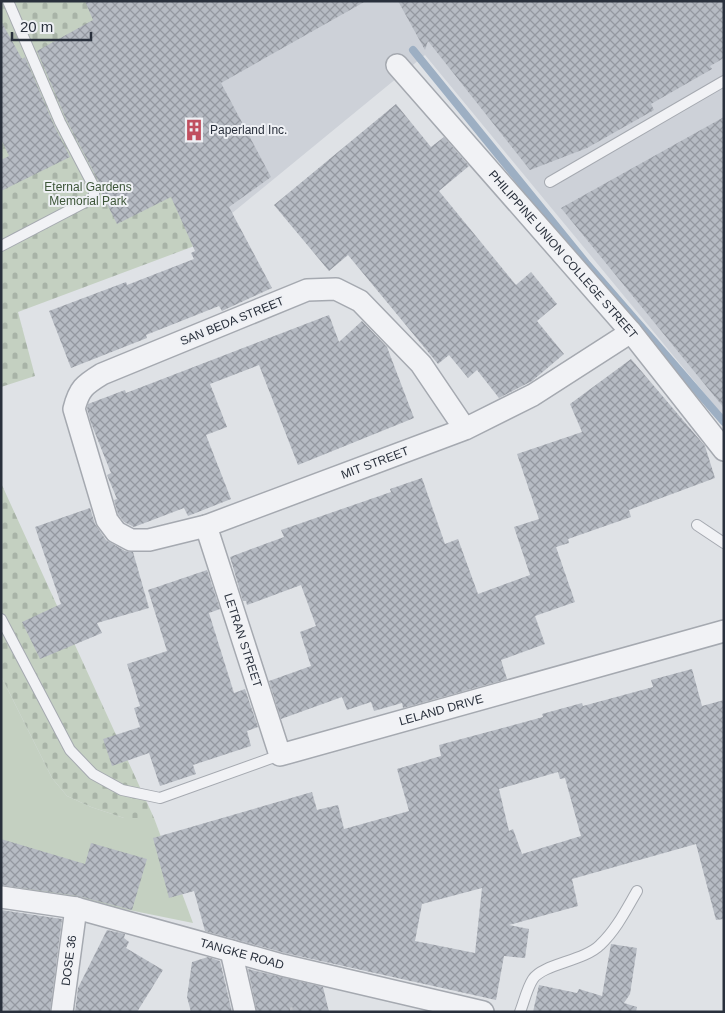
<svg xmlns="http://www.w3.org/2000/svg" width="725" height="1013" font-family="Helvetica,sans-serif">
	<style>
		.built { fill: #cdd1d8 }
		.grass { fill: #c4d0c1 }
		.cemetery { fill: url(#cemetery-stones) }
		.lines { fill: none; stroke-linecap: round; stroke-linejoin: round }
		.stream { stroke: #9dafc3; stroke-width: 8 }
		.building { fill: url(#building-cross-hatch); fill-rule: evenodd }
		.lane-casing { stroke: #a5a9b0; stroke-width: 12 }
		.street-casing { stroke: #a5a9b0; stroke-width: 24 }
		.path { stroke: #bdc0c5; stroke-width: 3; stroke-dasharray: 4 4; stroke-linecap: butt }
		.lane { stroke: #f1f2f5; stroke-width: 10 }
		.street { stroke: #f1f2f5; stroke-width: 21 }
		.labels { text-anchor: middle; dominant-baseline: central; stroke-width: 4; stroke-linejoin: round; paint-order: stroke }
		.poi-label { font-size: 12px; fill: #29303c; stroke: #eef0f4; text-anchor: start }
		.park-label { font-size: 12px; fill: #3d5638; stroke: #eef0f4 }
		.street-label { font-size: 12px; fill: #29303c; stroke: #eef0f4 }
	</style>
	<defs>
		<pattern id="cemetery-stones" width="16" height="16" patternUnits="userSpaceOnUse" patternTransform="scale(1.25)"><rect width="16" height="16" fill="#c4d0c1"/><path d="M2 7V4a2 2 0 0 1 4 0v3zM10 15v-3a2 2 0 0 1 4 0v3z" fill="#a8b3a7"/></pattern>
		<pattern id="building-cross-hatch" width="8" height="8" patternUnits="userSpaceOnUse" patternTransform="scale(1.25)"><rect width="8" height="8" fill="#b6bbc3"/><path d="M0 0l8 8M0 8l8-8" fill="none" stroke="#9498a0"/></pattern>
	</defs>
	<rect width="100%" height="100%" fill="#dfe2e6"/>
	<path class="built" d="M91,1H724V417L425,55L203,237Z"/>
	<path class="grass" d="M1,676L52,778L67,796L91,807L124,818H154L193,923L1,884Z"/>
	<path class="cemetery" d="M1,1H91L205,242L18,312L35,376L1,387Z
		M1,483L154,818H124L91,807L67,796L52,778L1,676Z"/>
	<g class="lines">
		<path class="stream" d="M413,50L586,263L724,422"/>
	</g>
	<path class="building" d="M85,1H366L221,83L271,177L229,207L272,288L222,311L219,306L146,335L147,338L71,368L49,311L126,282L127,285L194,259L191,253L195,251L171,197L117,224L101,192V186L66,119L37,51L93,20Z
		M398,1H724V58L710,66L712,69L651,104L654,110L587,148L530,170L428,41L425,50Z
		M1,21L22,59L25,57L54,125L70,157L1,191V160L9,156L1,139Z
		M396,104L431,147L444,137L469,166L439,191L516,285L531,272L557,304L537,321L564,354L532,381L499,398L477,370L468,378L449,355L438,364L348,255L329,271L274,205Z
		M724,117V408L561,208Z
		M329,315L339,342L362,321L387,347L414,418L298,465L259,365L210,384L227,427L206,435L231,499L188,516L184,508L134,527L124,522L118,514L114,500L117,499L107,475L111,473L91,423L87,409L88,404L125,390L126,393Z
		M631,359L705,446L715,478L629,510L631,517L568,539L569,543L556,547L575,602L535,616L545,644L501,660L507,679L403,708L402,703L374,711L371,702L347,710L342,697L281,719L269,681L311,666L300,632L316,626L301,585L247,605L246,601H243L230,557L284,537L281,530L391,492L390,489L422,478L445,544L458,539L478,594L530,575L514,527L539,519L517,454L582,432L570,404Z
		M90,508L95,524L106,540L125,551L133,552L149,608L97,623L102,633L40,659L22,622L61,604L35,527Z
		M207,570L220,609L209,613L234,693L245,689L258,727L247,731L251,746L193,765L196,774L160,786L149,753L112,766L103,739L140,727L134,708L140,706L127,664L167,651L148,590Z
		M692,669L702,706L724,700V919L716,920L696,844L572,879L578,906L509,925L529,929L525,958L504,956L496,1000L285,953L205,931L194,891L169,898L153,838L312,792L317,810L338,805L344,829L409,811L397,769L441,756L439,745L543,717L542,714L582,703L583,706L653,687L651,680ZM558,772L560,779L565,778L581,836L522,854L513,829L509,831L499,789ZM482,888L475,953L415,941L422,904Z
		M1,839L85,864L91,843L147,859L132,910L78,896L1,885Z
		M1,910L62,919L50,1012L1,1010Z
		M107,930L125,934L124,938L129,942L126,948L163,970L137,1012H75L78,988Z
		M611,944L637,948L630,994L624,1003L637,1007L636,1012H533L539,985L577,993L579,989L602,996Z
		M208,957L220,961L232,1012H191L187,997L192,962Z
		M248,969L323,987L329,1012H257Z"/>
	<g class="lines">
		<g class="lane-casing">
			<path id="lane" d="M550,182L724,81
				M1,246L93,198L95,189L60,122L8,1
				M697,525L724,543
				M1,619L70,750L93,774L122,790L160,798L280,755
				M520,1012C524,1002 527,988 533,979C543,964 584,961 600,945C616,930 626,910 637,891"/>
		</g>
		<g class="street-casing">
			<g id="street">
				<path id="s1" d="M397,65L631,332L724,450"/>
				<path id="s2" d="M465,429L421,364L360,301L336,289L307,290L102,374C84,385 79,389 74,409L107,520L116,532L131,540H149L206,526L465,429L533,395L631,332"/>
				<path id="s3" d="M206,526L280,755L724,631"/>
				<path id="s4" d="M1,897L76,908L282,965L483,1012"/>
				<path d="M231,951L245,1012"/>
				<path id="s5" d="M62,1012L76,908"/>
			</g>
		</g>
		<path class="path" d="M291,1007L292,1012"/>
		<use href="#lane" class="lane"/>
		<use href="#street" class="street"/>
	</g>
	<defs>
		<g id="building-bare" transform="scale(1.725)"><path d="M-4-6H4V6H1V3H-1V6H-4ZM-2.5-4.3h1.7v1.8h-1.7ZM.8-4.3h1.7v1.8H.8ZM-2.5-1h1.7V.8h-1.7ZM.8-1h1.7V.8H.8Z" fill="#c04f5f" stroke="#eef0f4" stroke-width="2.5" paint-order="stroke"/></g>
	</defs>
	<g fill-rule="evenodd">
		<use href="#building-bare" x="194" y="130"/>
	</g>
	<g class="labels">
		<g class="poi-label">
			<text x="210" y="130">Paperland Inc.</text>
		</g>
		<g class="park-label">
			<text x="88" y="187">Eternal Gardens<tspan x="88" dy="14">Memorial Park</tspan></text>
		</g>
		<g class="street-label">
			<text stroke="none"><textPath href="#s1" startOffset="252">PHILIPPINE UNION COLLEGE STREET</textPath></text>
			<text transform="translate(232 321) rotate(-22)">SAN BEDA STREET</text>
			<text stroke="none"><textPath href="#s2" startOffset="895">MIT STREET</textPath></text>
			<text stroke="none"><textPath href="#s3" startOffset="120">LETRAN STREET</textPath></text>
			<text stroke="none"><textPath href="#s3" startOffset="408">LELAND DRIVE</textPath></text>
			<text stroke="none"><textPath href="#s4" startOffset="248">TANGKE ROAD</textPath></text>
			<text stroke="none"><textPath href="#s5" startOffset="52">DOSE 36</textPath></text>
		</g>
	</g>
	<rect width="725" height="1013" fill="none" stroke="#29303c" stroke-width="5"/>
	<path d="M12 32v8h79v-8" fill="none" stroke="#29303c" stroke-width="2.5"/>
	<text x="20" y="32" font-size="15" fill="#29303c" stroke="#eef0f4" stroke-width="4" paint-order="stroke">20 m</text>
</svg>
